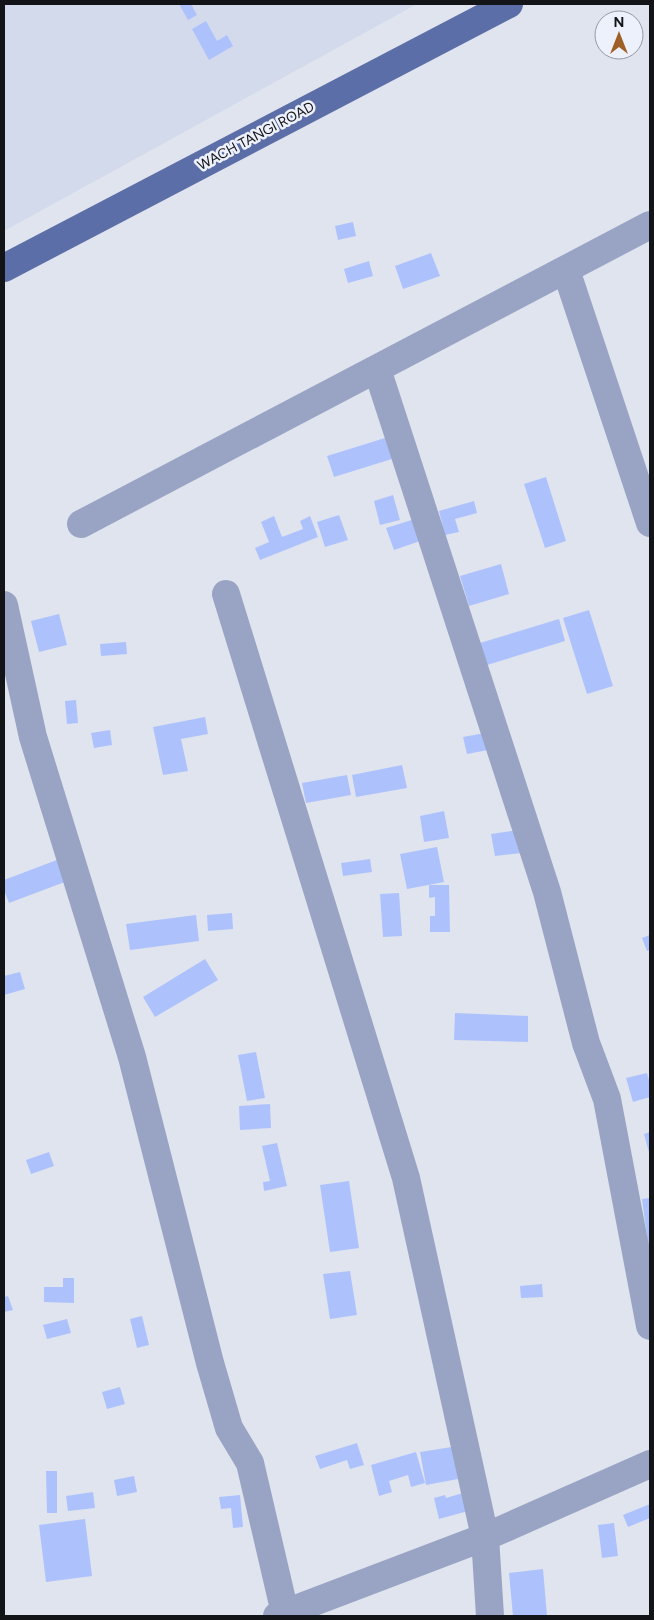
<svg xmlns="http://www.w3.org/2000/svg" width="654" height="1620" font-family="Figtree,sans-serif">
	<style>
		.built { fill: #d3daeb }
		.building { fill: #adc2fc }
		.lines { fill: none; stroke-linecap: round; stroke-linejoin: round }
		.minor { stroke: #99a4c5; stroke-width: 28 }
		.major { stroke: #5c6ea7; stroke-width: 28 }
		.labels { text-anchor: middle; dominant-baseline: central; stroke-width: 5; stroke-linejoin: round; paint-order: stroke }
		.street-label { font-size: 14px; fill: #131418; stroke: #edf1fc }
	</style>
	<rect width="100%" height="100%" fill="#e0e4ee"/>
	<path class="built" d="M4,4H417L4,231Z"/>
	<path class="building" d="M179,4H191L197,15L188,20Z
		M206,21L217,41L227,35L233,46L209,60L192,29Z
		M353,222L356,236L338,240L335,226Z
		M431,253L440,276L403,289L395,266Z
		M369,261L373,276L348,283L344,269Z
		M385,438L392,459L334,477L327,456Z
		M546,477L566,541L545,548L524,484Z
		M393,495L400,520L380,525L374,501Z
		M474,501L477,513L455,519L459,532L445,535L439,511Z
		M339,515L348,540L325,547L317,522Z
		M274,516L282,537L303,529L300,521L310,516L318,537L260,560L255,548L269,542L261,522Z
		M418,518L426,539L394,550L386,528Z
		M501,564L509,594L469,606L460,576Z
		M589,610L613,686L587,694L563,618Z
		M59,614L67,645L39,652L31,621Z
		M559,619L565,641L487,665L480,643Z
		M126,642L127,654L101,656L100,644Z
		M76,700L78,723L67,724L65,701Z
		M205,717L208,734L181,739L188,771L163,775L153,727Z
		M110,730L112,745L94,748L91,733Z
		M485,733L488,750L467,754L463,737Z
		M402,765L407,788L356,797L352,775Z
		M347,775L351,795L306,803L302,783Z
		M444,811L449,838L424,842L420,816Z
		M518,830L522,853L495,856L491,834Z
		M437,847L444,882L407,889L400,854Z
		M62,858L70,880L9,903L4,890V880Z
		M370,859L372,872L343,876L341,863Z
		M429,885H449L450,932H430V916H435V897L429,898Z
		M399,893L402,936L383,937L380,894Z
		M232,913L233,929L208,931L207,915Z
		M196,915L199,941L130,950L126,924Z
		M650,935V950L647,951L642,938Z
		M205,959L218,980L155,1017L143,997Z
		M20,972L25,989L4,995V976Z
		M455,1013L528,1016V1042L454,1040Z
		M256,1052L265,1098L247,1101L238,1055Z
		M647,1073L650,1084V1097L633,1102L626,1078Z
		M270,1104L271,1128L240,1130L239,1106Z
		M650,1132V1156L644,1134Z
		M277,1143L287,1186L264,1191L263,1182L270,1181L262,1146Z
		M49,1152L54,1166L31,1174L26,1160Z
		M349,1181L359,1248L330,1252L320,1185Z
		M650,1198V1253H649L642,1199Z
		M350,1271L357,1315L330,1319L323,1274Z
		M63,1278H74V1303L44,1302V1287H63Z
		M542,1284L543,1297L521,1298L520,1286Z
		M8,1296L13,1310L4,1312V1297Z
		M142,1316L149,1345L137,1348L130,1319Z
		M67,1319L71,1333L47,1339L43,1325Z
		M120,1387L125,1404L107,1409L102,1392Z
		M357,1443L364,1465L350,1469L347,1460L320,1469L315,1456Z
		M452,1447L458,1479L426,1485L420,1452Z
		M416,1452L425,1483L411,1487L408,1475L389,1481L392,1492L379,1496L371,1465Z
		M46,1471H57V1513H47Z
		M134,1476L137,1492L117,1496L114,1480Z
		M93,1492L95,1508L68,1511L66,1496Z
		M463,1493L468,1511L439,1519L434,1498L445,1495L446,1498Z
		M240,1495L243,1527L233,1528L231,1508L221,1509L219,1497Z
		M650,1504V1518L628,1527L623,1515Z
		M85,1519L92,1576L46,1582L39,1525Z
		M614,1523L618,1556L602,1558L598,1525Z
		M543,1569L547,1616H513L509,1573Z"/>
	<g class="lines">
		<path class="minor" d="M566,270L650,523
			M377,369L547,892L586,1043L607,1099L650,1326
			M81,524L650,225
			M226,594L406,1178L485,1537L490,1616
			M4,605L33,737L132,1057L210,1363L229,1428L250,1463L285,1613
			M277,1616L485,1537L650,1464"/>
		<path class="major" d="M4,268L509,4"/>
	</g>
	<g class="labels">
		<g class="street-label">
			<text transform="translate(256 136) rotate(-28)">WACH TANGI ROAD</text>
		</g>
	</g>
	<rect width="654" height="1620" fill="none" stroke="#131418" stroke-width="10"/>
	<g transform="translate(619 35)"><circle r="24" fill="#edf1fc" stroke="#9699a1"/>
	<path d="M0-4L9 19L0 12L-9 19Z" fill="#9f6027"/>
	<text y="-8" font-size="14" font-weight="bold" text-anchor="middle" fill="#131418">N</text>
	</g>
</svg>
